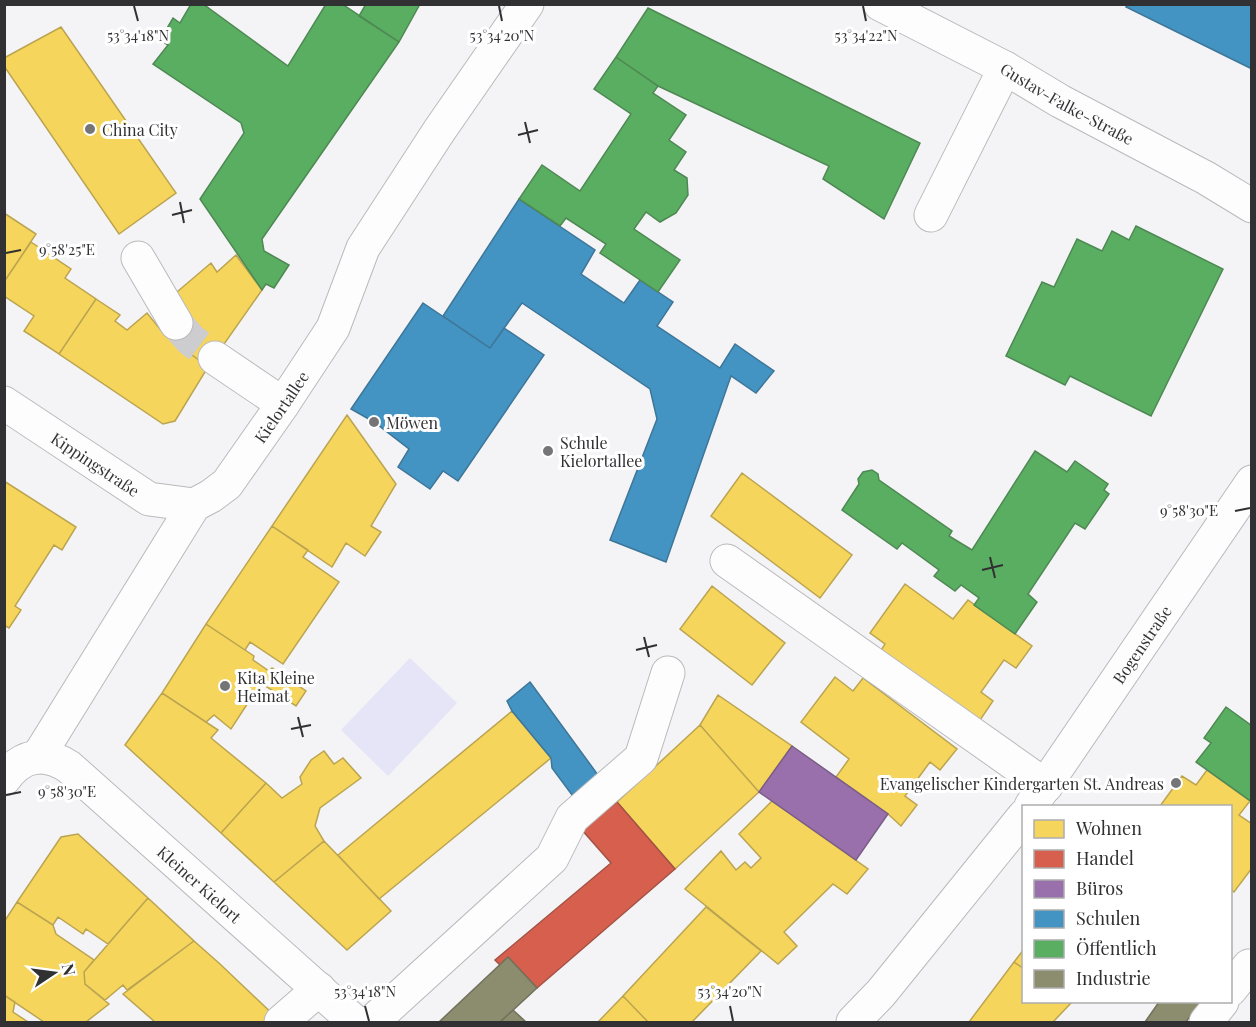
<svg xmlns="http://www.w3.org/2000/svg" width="1256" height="1027" font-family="'Playfair Display',serif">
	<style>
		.green { fill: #e6e4f7 }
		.homes { fill: #f6d55c; stroke: #bba450; stroke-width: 1.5 }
		.shops { fill: #d6604d; stroke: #a45245; stroke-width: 1.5 }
		.offices { fill: #9970ab; stroke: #7a5d87; stroke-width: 1.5 }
		.schools { fill: #4393c3; stroke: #3e7698; stroke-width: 1.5 }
		.public { fill: #5aae61; stroke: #4e8853; stroke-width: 1.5 }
		.industry { fill: #8c8c6e; stroke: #71715c; stroke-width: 1.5 }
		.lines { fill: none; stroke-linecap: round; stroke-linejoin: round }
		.minor-tunnel { stroke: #cdcdd0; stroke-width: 33; stroke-dasharray: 33 16; stroke-linecap: butt }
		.minor-casing { stroke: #bababc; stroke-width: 35 }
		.minor { stroke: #fdfdfe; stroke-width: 33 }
		.ticks { fill: none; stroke: #313133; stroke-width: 2 }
		.poi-dot { fill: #757578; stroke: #fff; stroke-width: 2 }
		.labels { text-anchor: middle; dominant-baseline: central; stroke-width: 6; stroke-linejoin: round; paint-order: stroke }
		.street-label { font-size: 16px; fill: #313133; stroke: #fff }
		.poi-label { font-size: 16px; fill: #313133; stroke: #fff; text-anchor: start }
		.ticks-label { font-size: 15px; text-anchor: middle; fill: #313133; stroke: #fff; stroke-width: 6; stroke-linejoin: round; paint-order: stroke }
	</style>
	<rect width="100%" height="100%" fill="#f4f4f7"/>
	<path class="green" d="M410,658L457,703L388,776L341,730Z"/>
	<path class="homes" d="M61,27L176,193L119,234L4,66V58Z
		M4,213L36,234L4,282Z
		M31,242L71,269L65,278L96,299L59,354L24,331L34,316L4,296V282Z
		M236,255L262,290L208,367L164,334L185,314L171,297L211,263L217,272Z
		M96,299L120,315L115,321L127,330L147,313L164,334L208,367L175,421L163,424L59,354Z
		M347,415L396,484L371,526L381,532L365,556L346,543L332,567L272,526Z
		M742,473L852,555L820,598L711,516Z
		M4,481L76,527L62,550L54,545L15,606L21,610L9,628L4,625Z
		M272,526L308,550L303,557L339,582L283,664L250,642L245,650L206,624Z
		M905,584L953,619L968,600L1032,646L1016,668L1004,660L981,692L993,701L978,723L880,652L885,644L870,633Z
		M712,586L785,643L752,685L680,629Z
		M206,624L254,656L253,660L269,671L272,668L306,691L296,706L261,683L231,729L214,715L206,722L162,693Z
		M835,677L853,691L863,678L957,749L940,770L930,762L905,796L917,805L901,826L888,814L836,777L849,759L801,722Z
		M162,693L218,730L211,738L266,783L221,833L125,745Z
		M718,695L792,746L759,792L700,725Z
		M512,711L551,758L379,899L338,855Z
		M700,725L759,792L675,869L617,802Z
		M324,751L334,764L343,758L361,778L320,808L315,826L324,841L274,882L221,833L266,783L282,798L302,784L300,777L311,760Z
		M1207,770L1250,801L1239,815L1252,824V868L1234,892L1230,889V806H1160L1182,776L1196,785Z
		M772,801L868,869L847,894L833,884L784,932L797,946L778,964L685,889L721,851L736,870L745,862L751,868L761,858L739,834Z
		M78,834L148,898L108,944L86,929L83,934L58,917L53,925L17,902L61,837Z
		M324,841L391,911L347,950L274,882Z
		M148,898L194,941L127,990L123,985L105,1000L85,984L84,972Z
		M17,902L53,925L56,934L94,960L84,972L85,984L109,1004L86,1022H44L4,995V922Z
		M706,907L761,951L692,1022H648L623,996Z
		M194,941L220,964L281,1022H155L123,994Z
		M1024,949V969L1014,962Z
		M1014,962L1024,969V1002H1072L1053,1022H969Z
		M4,995L15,1002L13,1012L28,1022H4Z
		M623,996L648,1022H598Z"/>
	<path class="shops" d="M617,802L675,869L537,988L508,957L500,965L495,960L611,863L582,830Z"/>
	<path class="offices" d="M792,746L888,814L856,860L759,792Z"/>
	<path class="schools" d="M1128,4H1252V69L1126,7Z
		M519,199L595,250L581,274L624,303L640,280L673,302L657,326L720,368L735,344L774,371L756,393L731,376L666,562L610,540L657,419L650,389L522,303L490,348L443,316Z
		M423,303L490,348L504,328L544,355L458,481L443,471L430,489L398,467L409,449L374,422L351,409Z
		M530,682L598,775L572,795L552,768L551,758L512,711L507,701Z"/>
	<path class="public" d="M191,4H203L288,66L326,4H342L399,42L262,239L264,251L289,265L274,288L266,284L262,290L200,199L244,133L241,123L153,64L168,45L160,40L173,18L180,23Z
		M366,4H420L399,42L359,16Z
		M648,8L920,143L884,219L823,179L829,166L658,86L616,57Z
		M616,57L658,86L653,93L686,115L669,140L686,152L674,170L687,178L688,195L676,213L660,222L646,212L634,229L680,260L658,292L600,253L606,244L566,218L560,226L519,199L542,165L580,191L631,114L594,89Z
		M1136,226L1223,269L1151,416L1070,376L1065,385L1006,356L1042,282L1054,287L1077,239L1102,251L1112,231L1129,240Z
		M1035,451L1067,472L1075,461L1108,484L1104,490L1109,494L1085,529L1075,523L1028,594L1037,602L1015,634L974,605L979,598L961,585L955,591L934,576L939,570L902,543L897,549L842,510L859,484L858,479L863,472L872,470L878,474L879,480L952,531L949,536L972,550Z
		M1226,707L1252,726V802L1196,762L1211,743L1204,738Z"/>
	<path class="industry" d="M508,957L537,988L500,1022H439Z
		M1159,1002H1200L1186,1022H1145Z
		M513,1010L526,1022H500Z"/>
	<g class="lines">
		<path class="minor-tunnel" d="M176,323L191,340L215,358"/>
		<g class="minor-casing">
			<g id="minor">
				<path id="s1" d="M880,4L1005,68L1060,101L1206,178L1252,206"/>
				<path d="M931,215L1005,68"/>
				<path d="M138,258L176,323"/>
				<path d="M215,358L283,404"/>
				<path id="s2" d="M4,403L149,499L194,505"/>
				<path d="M727,561L1046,786"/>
				<path id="s3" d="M38,757L194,505L211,496L227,484L283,404L333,328L363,248L439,131L527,4"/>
				<path id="s4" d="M4,779C22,754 44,751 69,767L355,1022"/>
				<path id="s5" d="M1031,806L1252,482"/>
				<path d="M1230,990L1249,966"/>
				<path d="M281,1022L319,989"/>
				<path d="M372,1022L552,858L572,818L641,758L668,673"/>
				<path d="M853,1022L881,993L1024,816"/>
				<path d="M1206,1022L1222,1002"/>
			</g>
		</g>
		<use href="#minor" class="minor"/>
	</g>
	<path class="ticks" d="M134,6L138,21M499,6L502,21M863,6L866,21M525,122L530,143M518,135L538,130M180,202L184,223M172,215L192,210M6,253L21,250M1235,511L1250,508M990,557L995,578M982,570L1003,565M644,637L649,657M636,650L657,645M298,717L303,737M291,729L311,725M6,795L21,792M365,1006L369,1021M730,1006L733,1021"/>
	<g class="poi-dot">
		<circle cx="90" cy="129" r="6"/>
		<circle cx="374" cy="422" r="6"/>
		<circle cx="548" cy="451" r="6"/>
		<circle cx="225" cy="686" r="6"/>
		<circle cx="1176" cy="783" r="6"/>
	</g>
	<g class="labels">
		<g class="street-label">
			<text stroke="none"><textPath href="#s1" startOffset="212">Gustav-Falke-Straße</textPath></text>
			<text stroke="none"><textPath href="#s3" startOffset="430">Kielortallee</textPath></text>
			<text stroke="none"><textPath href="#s2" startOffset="110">Kippingstraße</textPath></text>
			<text stroke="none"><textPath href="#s5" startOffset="196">Bogenstraße</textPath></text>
			<text stroke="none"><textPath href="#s4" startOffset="250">Kleiner Kielort</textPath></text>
		</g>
		<g class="poi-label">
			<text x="102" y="129">China City</text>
			<text x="386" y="422">Möwen</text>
			<text x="560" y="442">Schule<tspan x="560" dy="18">Kielortallee</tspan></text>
			<text x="237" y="677">Kita Kleine<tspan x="237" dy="18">Heimat</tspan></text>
			<text x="1164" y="783" text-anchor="end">Evangelischer Kindergarten St. Andreas</text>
		</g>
	</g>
	<g class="ticks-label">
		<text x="138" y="41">53°34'18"N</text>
		<text x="502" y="41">53°34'20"N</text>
		<text x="866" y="41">53°34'22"N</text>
		<text x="67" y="255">9°58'25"E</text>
		<text x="1189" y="516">9°58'30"E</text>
		<text x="67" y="797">9°58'30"E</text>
		<text x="365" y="997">53°34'18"N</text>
		<text x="730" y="997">53°34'20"N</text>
	</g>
	<rect width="1256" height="1027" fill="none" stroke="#313133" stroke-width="12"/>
	<rect x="1022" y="805" width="210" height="198" fill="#ffffff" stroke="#adadad" stroke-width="1.5"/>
	<rect x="1034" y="820" width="30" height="18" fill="#f6d55c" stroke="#adadad" stroke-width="1.5"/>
	<text x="1076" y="835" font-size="18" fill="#313133">Wohnen</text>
	<rect x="1034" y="850" width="30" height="18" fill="#d6604d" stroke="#adadad" stroke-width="1.5"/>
	<text x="1076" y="865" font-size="18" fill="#313133">Handel</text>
	<rect x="1034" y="880" width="30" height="18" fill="#9970ab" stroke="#adadad" stroke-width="1.5"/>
	<text x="1076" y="895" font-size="18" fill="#313133">Büros</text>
	<rect x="1034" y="910" width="30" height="18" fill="#4393c3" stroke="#adadad" stroke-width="1.5"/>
	<text x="1076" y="925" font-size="18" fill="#313133">Schulen</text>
	<rect x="1034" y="940" width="30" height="18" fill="#5aae61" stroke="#adadad" stroke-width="1.5"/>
	<text x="1076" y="955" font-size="18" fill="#313133">Öffentlich</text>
	<rect x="1034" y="970" width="30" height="18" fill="#8c8c6e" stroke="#adadad" stroke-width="1.5"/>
	<text x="1076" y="985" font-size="18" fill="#313133">Industrie</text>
	<g transform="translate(54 973) rotate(77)" stroke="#ffffff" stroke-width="4.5" paint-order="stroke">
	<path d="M0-4.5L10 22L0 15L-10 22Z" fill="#313133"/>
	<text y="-9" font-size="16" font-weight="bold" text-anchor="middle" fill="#313133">N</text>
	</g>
</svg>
